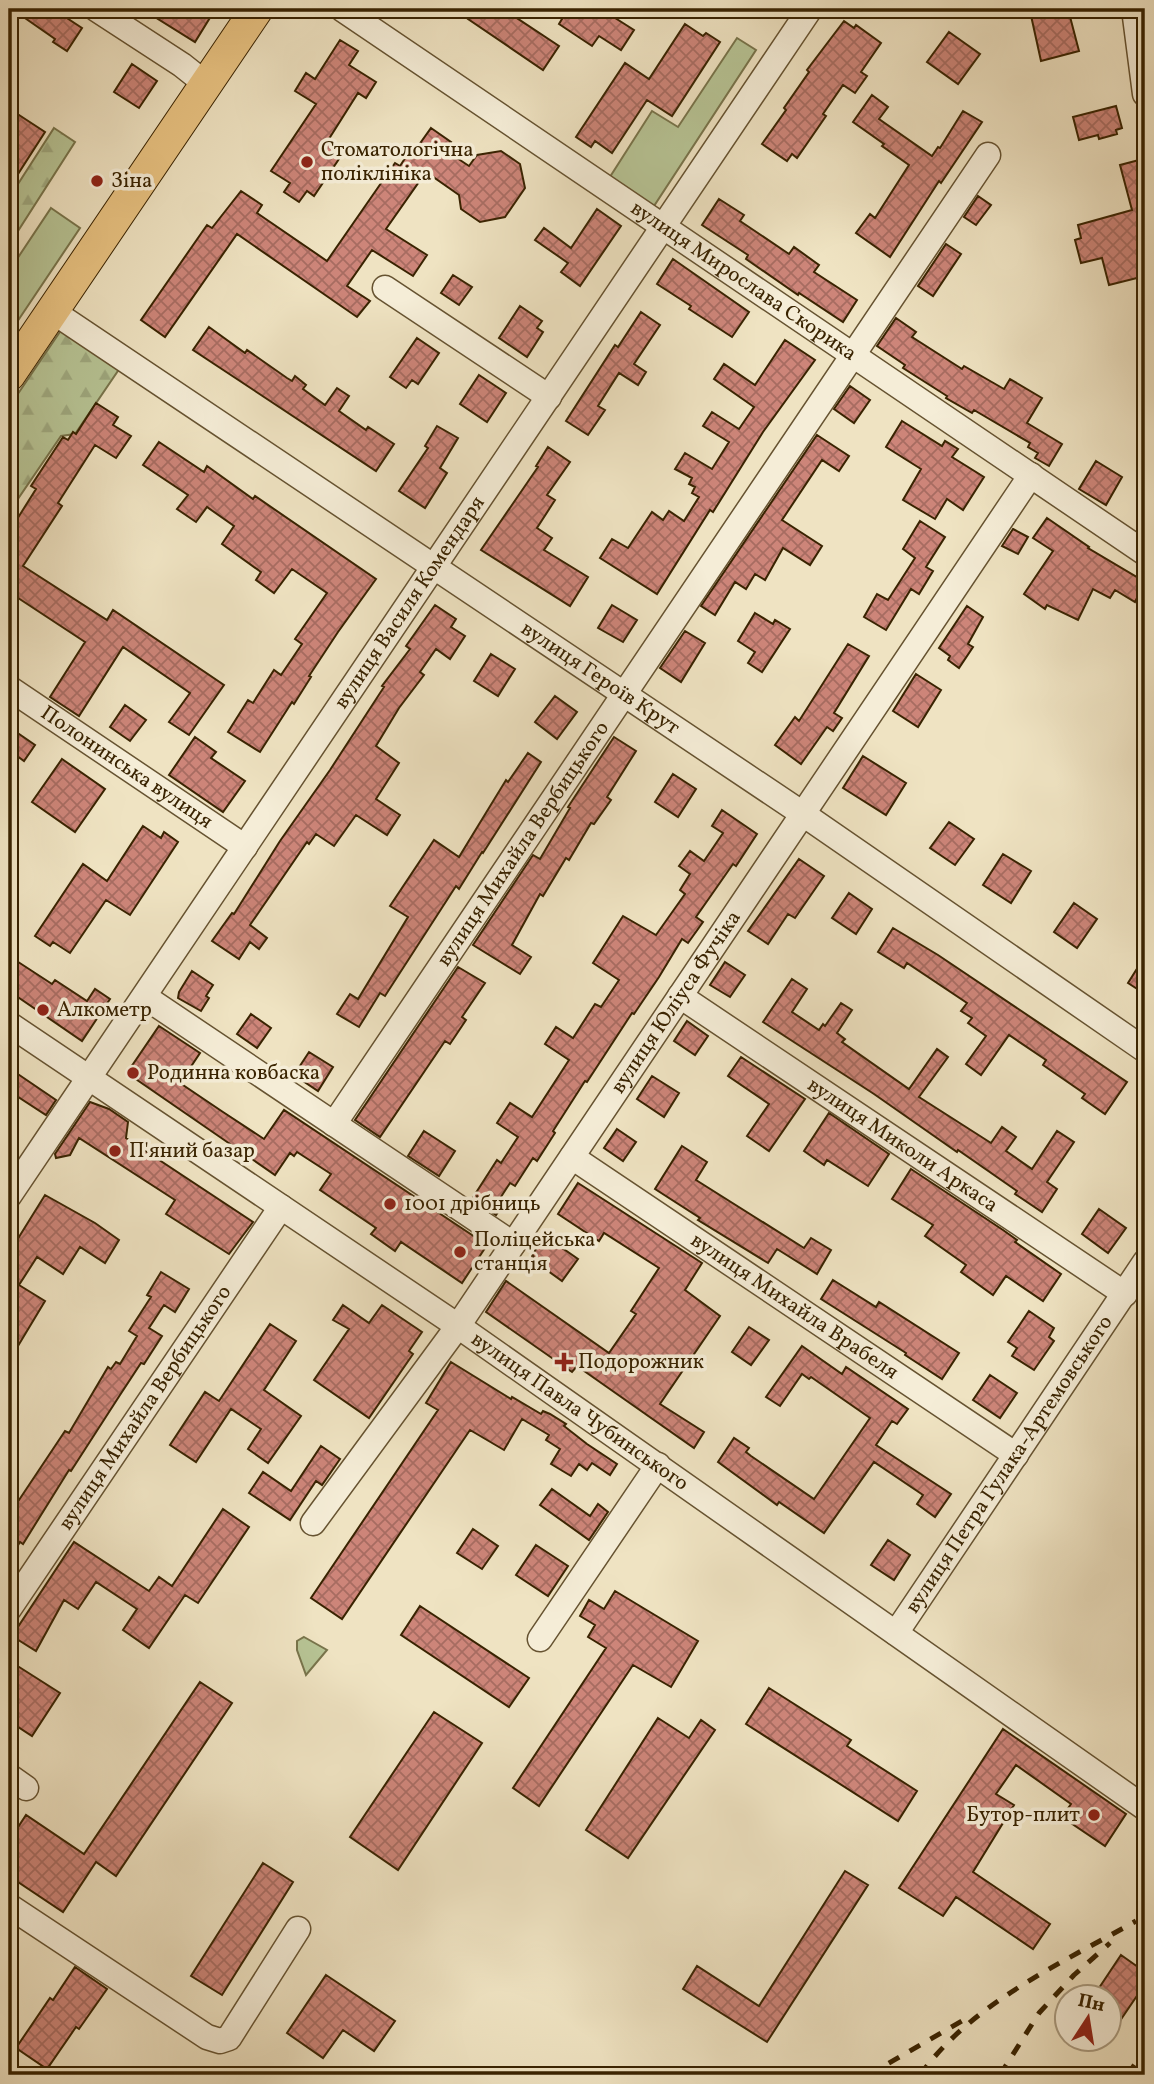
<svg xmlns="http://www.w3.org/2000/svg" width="1154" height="2084" font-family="Vollkorn,serif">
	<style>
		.grass { fill: #b7c495; stroke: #78744b; stroke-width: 2 }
		.forest { fill: url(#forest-firs); stroke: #78744b; stroke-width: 2 }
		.building { fill: url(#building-cross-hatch); stroke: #392301; stroke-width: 2 }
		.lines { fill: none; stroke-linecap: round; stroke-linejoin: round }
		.minor-casing { stroke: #665331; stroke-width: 27 }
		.major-casing { stroke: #392301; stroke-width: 34 }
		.minor { stroke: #f5edd7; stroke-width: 24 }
		.major { stroke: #e8c281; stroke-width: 32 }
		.rail { stroke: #392301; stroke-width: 5; stroke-dasharray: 12 12; stroke-linecap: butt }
		.poi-dot { fill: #8f2418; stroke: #f5edd7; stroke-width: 2.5 }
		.labels { text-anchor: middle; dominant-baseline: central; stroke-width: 7; stroke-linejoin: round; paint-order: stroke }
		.poi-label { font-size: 21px; fill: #392301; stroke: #f5edd7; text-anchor: start }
		.street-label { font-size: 21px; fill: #392301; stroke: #f5edd7 }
	</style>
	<defs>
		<pattern id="forest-firs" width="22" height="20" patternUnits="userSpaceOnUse" patternTransform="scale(1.75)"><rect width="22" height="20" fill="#b7c495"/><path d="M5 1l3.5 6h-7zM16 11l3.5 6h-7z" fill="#9ea87f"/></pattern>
		<pattern id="building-cross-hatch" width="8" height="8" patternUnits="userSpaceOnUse" patternTransform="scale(1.75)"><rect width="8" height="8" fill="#cd8579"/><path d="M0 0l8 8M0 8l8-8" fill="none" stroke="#a76c61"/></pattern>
	</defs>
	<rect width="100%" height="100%" fill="#efe3c2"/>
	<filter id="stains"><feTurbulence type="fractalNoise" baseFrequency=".00286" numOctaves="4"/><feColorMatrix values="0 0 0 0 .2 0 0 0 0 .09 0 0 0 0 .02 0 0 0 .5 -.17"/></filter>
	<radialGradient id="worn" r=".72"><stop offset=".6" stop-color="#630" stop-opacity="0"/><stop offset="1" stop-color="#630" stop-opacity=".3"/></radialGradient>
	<path class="grass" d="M737,38L756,50L652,209L608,180L652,111L678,127Z
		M51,208L80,228L9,334V271Z
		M304,1637L327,1650L306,1675L297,1650V1641Z"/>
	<path class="forest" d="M54,128L75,142L9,245V198Z
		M68,320L126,359L75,434L61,436L9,512V407Z"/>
	<path class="building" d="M12,9H53L82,28L67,51L53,42L55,39Z
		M142,9H199L211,16L195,42Z
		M475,9H503L559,46L543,70L468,19Z
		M568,9H617L612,16L634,30L621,50L599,36L592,46L559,24Z
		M1038,9H1068L1079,51L1041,61L1030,11Z
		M844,21L854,28L856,25L881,43L861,72L867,76L855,93L843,85L823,114L826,116L797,158L792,154L787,161L762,144L786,110L784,108L809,72L807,70Z
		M685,24L703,36L706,33L720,42L672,116L647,100L612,153L595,141L591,147L576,137L625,63L649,79Z
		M949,32L980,54L958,84L927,62Z
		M340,40L358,51L349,65L376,82L366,98L358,93L327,142L343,153L314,196L307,191L299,202L284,192L290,183L271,171L316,104L295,91L306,73L315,79Z
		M132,64L157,81L139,108L114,92Z
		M872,95L888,107L879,119L932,156L938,147L940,148L963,111L982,122L941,183L939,181L890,257L856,233L870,214L875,218L909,165L882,146L884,144L853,122Z
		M1116,106L1122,128L1116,130L1117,134L1099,139L1098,135L1079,140L1073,117Z
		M16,113L45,132L9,188V125Z
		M431,128L451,142L445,150L469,166L477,155L501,151L520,164L525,188L505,217L480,222L461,209L459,195L426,172L386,229L427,255L413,276L372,250L347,286L370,301L357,317L237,234L165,337L141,320L207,225L212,228L241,191L262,205L257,213L327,261L395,163L400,166L413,146L416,149Z
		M1139,160L1145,185V276L1109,285L1102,258L1081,263L1075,240L1081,238L1078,225L1132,210L1120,165Z
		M978,196L991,205L976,225L964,217Z
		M719,199L744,215L740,221L789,254L794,247L819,265L814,272L857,300L843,322L799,293L798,295L746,259L748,255L702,225Z
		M597,209L621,226L580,286L561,272L568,263L535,240L544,228L571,248Z
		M946,244L961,254L933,296L918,286Z
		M673,259L749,312L732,337L689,309L691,306L657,284Z
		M453,275L472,287L459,305L441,293Z
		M520,306L542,321L537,328L543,332L527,357L499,338Z
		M641,312L660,325L634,364L646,372L638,385L619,373L598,406L605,410L588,435L566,421L615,345L618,347Z
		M896,318L916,332L912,337L962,369L964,366L1004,389L1010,379L1042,398L1027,423L1062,444L1049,466L1035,458L1038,453L1028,447L1030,443L974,410L972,413L946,398L947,396L903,368L905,365L877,346Z
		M209,327L245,353L247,350L287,378L292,381L295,376L306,385L303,389L325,405L337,388L349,396L339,411L366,430L368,427L394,444L376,471L193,350Z
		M417,338L439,353L418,384L412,380L406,388L390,377Z
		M785,340L815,360L763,432L713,512L710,510L657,594L600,558L612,539L628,548L652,512L663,520L669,511L684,521L699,497L692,493L695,487L689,484L692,478L675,469L685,453L712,469L729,442L703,426L712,412L739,429L754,407L714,379L724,364L755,385Z
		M479,375L506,393L487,422L460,404Z
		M850,386L870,400L854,423L834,409Z
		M96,403L118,417L113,425L131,436L116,458L95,445L58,503L62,506L23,566L107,620L113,610L224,685L189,735L169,722L190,693L123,647L79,716L50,697L85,642L9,592V532L36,489L31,486L63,437L68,440L73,432L76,434Z
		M902,421L942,446L945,441L958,449L952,457L984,477L963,510L947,499L935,519L903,500L921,469L886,447Z
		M437,426L458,438L440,468L447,473L425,508L399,491L428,448L425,446Z
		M817,435L849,456L839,471L822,460L782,520L822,546L810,565L783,548L765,580L755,574L746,589L735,582L715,615L701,606Z
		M159,442L204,472L207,466L253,499L255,496L376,579L338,632L309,676L311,677L294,704L292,702L260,752L228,732L248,700L253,703L274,670L281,675L302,644L295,639L327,593L292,569L274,593L256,580L261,572L222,544L234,526L207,507L196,522L177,509L188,495L143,465Z
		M548,447L570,462L547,495L555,500L537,528L552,538L544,550L588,577L570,606L481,550L538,467L536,466Z
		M1096,461L1122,477L1106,505L1079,489Z
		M1047,518L1089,547L1088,548L1145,582L1135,602L1115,590L1110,598L1093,589L1078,620L1047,605L1045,609L1024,594L1053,551L1033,538Z
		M920,521L945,537L926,567L933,571L919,594L911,589L886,630L864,617L877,594L888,600L915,558L903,549Z
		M1013,529L1028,537L1018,554L1002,546Z
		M435,605L456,619L451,627L465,636L450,659L436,649L420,672L424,675L399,708L376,746L399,763L376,799L400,815L387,835L356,815L334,846L316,834L309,844L307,842L250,925L267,938L259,949L250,942L239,959L212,941L232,913L234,914L280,841L330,770L384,687L382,686L410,649L406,646Z
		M612,605L637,620L623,642L598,628Z
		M967,606L983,617L968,644L973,647L959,668L948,660L950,656L939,648Z
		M755,613L773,624L775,620L790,629L762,672L748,663L755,652L738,641Z
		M685,631L705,643L681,682L660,668Z
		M848,644L869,656L834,713L842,718L833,731L827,727L801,764L775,745L795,717L799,721Z
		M491,654L515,669L498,696L474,681Z
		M916,674L941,690L918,727L893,711Z
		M555,696L577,712L557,739L535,722Z
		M125,705L146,720L130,741L110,727Z
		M9,727L35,745L24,761L9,750Z
		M195,737L216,752L211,758L245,781L223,812L169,775Z
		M614,737L636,751L607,797L611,800L594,824L591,823L569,860L566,858L543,896L540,894L512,945L531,957L520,974L473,945L533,855L540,859L570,808L568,807Z
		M528,753L541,762L483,853L482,852L459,889L456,886L385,996L380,993L359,1027L337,1014L350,994L358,999L408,917L390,906L434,840L459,857L506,780L508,782Z
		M863,756L906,783L886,815L843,788Z
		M62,759L105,789L75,832L32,802Z
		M673,774L696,789L678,817L655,802Z
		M722,810L757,834L736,866L733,864L696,917L703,922L688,943L682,939L659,977L634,1014L632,1013L587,1082L585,1081L553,1131L555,1133L537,1161L533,1158L515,1186L510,1183L497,1203L502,1206L496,1215L472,1199L497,1160L501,1163L518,1137L497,1123L510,1103L532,1117L569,1060L545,1044L556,1027L573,1038L595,1004L601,1007L619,980L593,963L623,916L656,935L685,894L680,890L690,874L679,866L690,851L704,861L723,833L712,826Z
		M949,822L974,839L955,865L930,848Z
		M143,826L161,838L164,832L178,842L130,915L106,900L70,953L53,942L50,946L35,936L83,864L107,881Z
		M1003,854L1031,871L1011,903L983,885Z
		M799,859L824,876L795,918L788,914L768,944L748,931Z
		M849,893L872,909L856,934L832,918Z
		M1074,903L1097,919L1077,948L1054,932Z
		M893,928L938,955L1127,1082L1105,1114L1082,1098L1085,1094L1043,1065L1046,1060L1009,1035L981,1075L966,1064L986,1036L968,1023L972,1018L961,1011L967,1003L907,963L904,968L878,952Z
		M9,956L52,984L55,980L87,1001L95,989L110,999L82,1041L9,991Z
		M1145,956V994L1128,983Z
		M725,962L745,975L730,997L710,985Z
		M458,967L485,983L462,1017L466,1020L450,1044L445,1041L380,1137L355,1120Z
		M192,971L213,985L206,996L209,998L201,1011L178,998L179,992Z
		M792,979L807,989L792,1012L819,1030L823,1024L825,1026L841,1003L852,1010L837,1033L845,1039L842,1042L909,1089L937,1049L948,1057L919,1097L991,1143L1002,1127L1016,1137L1006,1151L1032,1169L1057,1131L1074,1142L1047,1182L1057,1189L1042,1212L1015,1194L1017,1191L958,1150L957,1152L874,1094L763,1022Z
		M251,1014L271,1028L257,1048L237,1034Z
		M687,1021L708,1036L695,1055L674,1041Z
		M159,1026L200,1053L180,1083L223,1112L264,1139L284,1110L487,1245L462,1283L401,1242L395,1251L371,1234L376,1228L320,1190L331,1174L297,1152L294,1156L290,1153L275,1175L127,1073Z
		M309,1052L333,1067L318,1091L294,1075Z
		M741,1057L805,1099L769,1151L747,1136L769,1104L728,1076Z
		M9,1068L56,1100L46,1115L9,1091Z
		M652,1076L679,1093L664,1117L637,1099Z
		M90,1102L109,1109L128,1122L126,1138L253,1222L229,1254L166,1214L175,1200L79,1138L70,1155L56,1158L55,1154Z
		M829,1113L889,1154L868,1186L827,1160L824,1165L804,1151Z
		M617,1129L636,1142L623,1161L604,1148Z
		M424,1131L455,1151L439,1176L408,1156Z
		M682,1146L707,1162L696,1180L804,1248L811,1238L831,1250L817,1274L777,1249L768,1263L698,1220L700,1218L655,1189Z
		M911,1169L1003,1230L1017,1240L1015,1242L1061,1274L1043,1301L1006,1276L993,1295L961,1272L966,1265L925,1236L933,1225L892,1199Z
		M578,1183L702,1263L685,1290L720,1316L660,1404L704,1432L694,1448L577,1366L572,1372L486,1312L506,1281L609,1353L636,1314L631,1311L659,1268L604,1233L599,1241L558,1214Z
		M45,1195L95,1223L119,1240L105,1263L80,1247L63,1274L37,1257L19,1285L45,1301L9,1361V1253Z
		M1099,1209L1126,1228L1108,1253L1082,1234Z
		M545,1236L578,1259L562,1281L530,1258Z
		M161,1272L189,1289L175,1312L164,1305L149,1328L162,1336L144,1364L141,1363L120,1395L71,1471L69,1470L23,1544L20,1542L9,1560V1515L65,1431L69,1433L108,1367L111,1369L116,1362L120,1364L137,1336L129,1331L151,1297L147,1295Z
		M833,1280L876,1307L879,1302L959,1353L942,1379L905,1355L906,1353L821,1299Z
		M343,1305L369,1323L382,1305L422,1332L409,1351L413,1354L369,1418L314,1380L349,1329L333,1320Z
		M1029,1311L1054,1328L1049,1337L1054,1341L1034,1370L1012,1356L1017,1348L1008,1342Z
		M270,1324L296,1341L264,1390L301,1416L268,1463L248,1449L261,1429L231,1409L196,1462L170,1445L205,1392L219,1401Z
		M749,1327L769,1340L751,1365L732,1352Z
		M802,1346L842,1374L846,1367L908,1409L897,1424L892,1421L876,1445L951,1494L935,1517L917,1504L923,1495L874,1462L824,1533L779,1502L777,1505L718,1462L734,1438L749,1448L746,1452L751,1456L814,1499L819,1492L870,1418L811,1377L809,1379L802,1374L780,1406L766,1397Z
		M451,1362L511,1399L512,1397L541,1414L543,1411L550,1414L566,1424L564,1426L587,1444L617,1464L610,1475L592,1463L587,1470L579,1464L571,1476L551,1464L560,1449L546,1440L549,1435L522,1419L504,1450L470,1430L342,1619L311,1598L438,1410L426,1403Z
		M990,1375L1017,1393L1000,1418L973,1400Z
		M321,1446L340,1459L322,1485L316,1481L290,1520L249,1493L263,1472L291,1491Z
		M552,1489L590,1516L598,1504L608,1512L589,1540L540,1505Z
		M223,1509L249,1527L198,1603L185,1595L149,1648L123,1630L137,1609L96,1582L78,1609L64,1600L36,1651L12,1636L74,1542L149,1591L159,1577L172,1586Z
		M473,1529L498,1546L482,1569L457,1553Z
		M888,1540L910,1555L894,1580L871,1565Z
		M536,1545L568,1566L548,1596L516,1575Z
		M615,1591L698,1641L671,1687L633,1665L539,1806L513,1788L606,1648L588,1637L595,1625L580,1616L589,1600L604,1609Z
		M420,1606L529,1678L509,1707L401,1635Z
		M16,1665L60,1693L32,1736L9,1721V1677Z
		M200,1682L232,1703L116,1876L96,1862L63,1912L9,1876V1841L26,1815L84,1854Z
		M769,1688L851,1740L847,1746L917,1791L898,1821L746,1724Z
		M434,1712L482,1743L398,1870L350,1837Z
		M658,1718L689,1738L701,1720L715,1730L628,1858L586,1830Z
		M1003,1729L1126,1814L1105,1846L1062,1817L1071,1804L1016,1765L996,1794L1014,1805L973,1872L1050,1924L1033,1949L956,1897L943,1916L899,1888Z
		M263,1863L293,1882L222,1995L191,1976Z
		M845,1871L868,1885L767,2042L683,1989L697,1966L759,2006Z
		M1121,1955L1145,1972V1984L1109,2037V1997H1093Z
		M75,1967L107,1989L79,2029L76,2027L47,2069L16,2048L50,1998L53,2000Z
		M326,1975L395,2021L374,2051L343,2030L323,2058L287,2033Z"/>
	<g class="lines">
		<g class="minor-casing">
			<g id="minor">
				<path d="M96,9L182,65L206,84"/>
				<path id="s1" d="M342,9L1145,553"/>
				<path d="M1134,9L1145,94"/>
				<path d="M385,288L549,397"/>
				<path id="s2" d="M52,311L803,814L1145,1050"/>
				<path id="s3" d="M9,688L245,847"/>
				<path id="s4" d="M680,996L1125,1294"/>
				<path d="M145,997L513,1244"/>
				<path id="s5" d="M9,1024L458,1326L1145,1808"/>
				<path id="s6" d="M334,1124L988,155"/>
				<path id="s7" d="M572,1157L1016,1455"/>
				<path id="s8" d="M9,1196L810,9"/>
				<path id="s9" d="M313,1523L458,1326L1031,475"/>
				<path id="s10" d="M9,1609L281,1207"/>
				<path id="s11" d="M896,1633L1145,1262"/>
				<path d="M540,1639L658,1465"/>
				<path d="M9,1776L26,1788"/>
				<path d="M9,1906L207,2037L220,2041L229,2038L298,1929"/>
			</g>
		</g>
		<g class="major-casing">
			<path id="major" d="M9,375L257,9"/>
		</g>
		<use href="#minor" class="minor"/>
		<use href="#major" class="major"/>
		<path class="rail" d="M868,2075L962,2021
			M920,2075C972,2003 1060,1964 1136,1921
			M1000,2075L1039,2013L1074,1975L1110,1943
			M1128,2075L1145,2048"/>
	</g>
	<g class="poi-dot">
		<circle cx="307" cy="162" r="7"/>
		<circle cx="97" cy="181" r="7"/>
		<circle cx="43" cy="1010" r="7"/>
		<circle cx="133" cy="1073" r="7"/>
		<circle cx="115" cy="1151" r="7"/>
		<circle cx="390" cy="1204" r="7"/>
		<circle cx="460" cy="1252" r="7"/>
		<path d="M560.5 1351.5h7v7h7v7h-7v7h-7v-7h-7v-7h7z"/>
		<circle cx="1094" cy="1815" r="7"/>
	</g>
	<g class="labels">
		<g class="poi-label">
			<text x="321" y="150">Стоматологічна<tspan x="321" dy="24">поліклініка</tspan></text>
			<text x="111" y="181">Зіна</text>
			<text x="57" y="1010">Алкометр</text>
			<text x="147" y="1073">Родинна ковбаска</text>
			<text x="129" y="1151">П'яний базар</text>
			<text x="404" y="1204">1001 дрібниць</text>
			<text x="474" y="1240">Поліцейська<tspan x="474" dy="24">станція</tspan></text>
			<text x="578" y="1362">Подорожник</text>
			<text x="1080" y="1815" text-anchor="end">Бутор-плит</text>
		</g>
		<g class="street-label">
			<text stroke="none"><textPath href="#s1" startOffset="485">вулиця Мирослава Скорика</textPath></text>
			<text stroke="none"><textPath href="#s8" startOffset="716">вулиця Василя Комендаря</textPath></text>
			<text stroke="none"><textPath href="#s2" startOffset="660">вулиця Героїв Крут</textPath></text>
			<text stroke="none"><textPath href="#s3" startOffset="142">Полонинська вулиця</textPath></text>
			<text stroke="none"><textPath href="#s6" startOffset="338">вулиця Михайла Вербицького</textPath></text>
			<text stroke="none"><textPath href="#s9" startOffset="635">вулиця Юліуса Фучіка</textPath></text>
			<text stroke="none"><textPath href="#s4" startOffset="268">вулиця Миколи Аркаса</textPath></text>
			<text stroke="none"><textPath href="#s7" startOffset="268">вулиця Михайла Врабеля</textPath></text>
			<text stroke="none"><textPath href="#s10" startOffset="243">вулиця Михайла Вербицького</textPath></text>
			<text stroke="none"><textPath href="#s5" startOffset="690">вулиця Павла Чубинського</textPath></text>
			<text stroke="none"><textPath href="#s11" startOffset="203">вулиця Петра Гулака-Артемовського</textPath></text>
		</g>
	</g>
	<rect width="1154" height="2084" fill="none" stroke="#efe3c2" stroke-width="35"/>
	<rect x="10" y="10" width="1133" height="2063" fill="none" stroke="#392301" stroke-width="3.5"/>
	<rect x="18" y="18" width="1119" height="2049" fill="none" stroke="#392301" stroke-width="2"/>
	<g transform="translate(1088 2018) rotate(12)"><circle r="33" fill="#f5edd7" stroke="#aa9c81" stroke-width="2"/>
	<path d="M0-5L12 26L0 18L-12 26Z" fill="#8f2418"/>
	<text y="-10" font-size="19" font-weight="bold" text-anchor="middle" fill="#392301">Пн</text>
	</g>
	<rect width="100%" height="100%" filter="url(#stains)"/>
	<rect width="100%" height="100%" fill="url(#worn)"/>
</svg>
